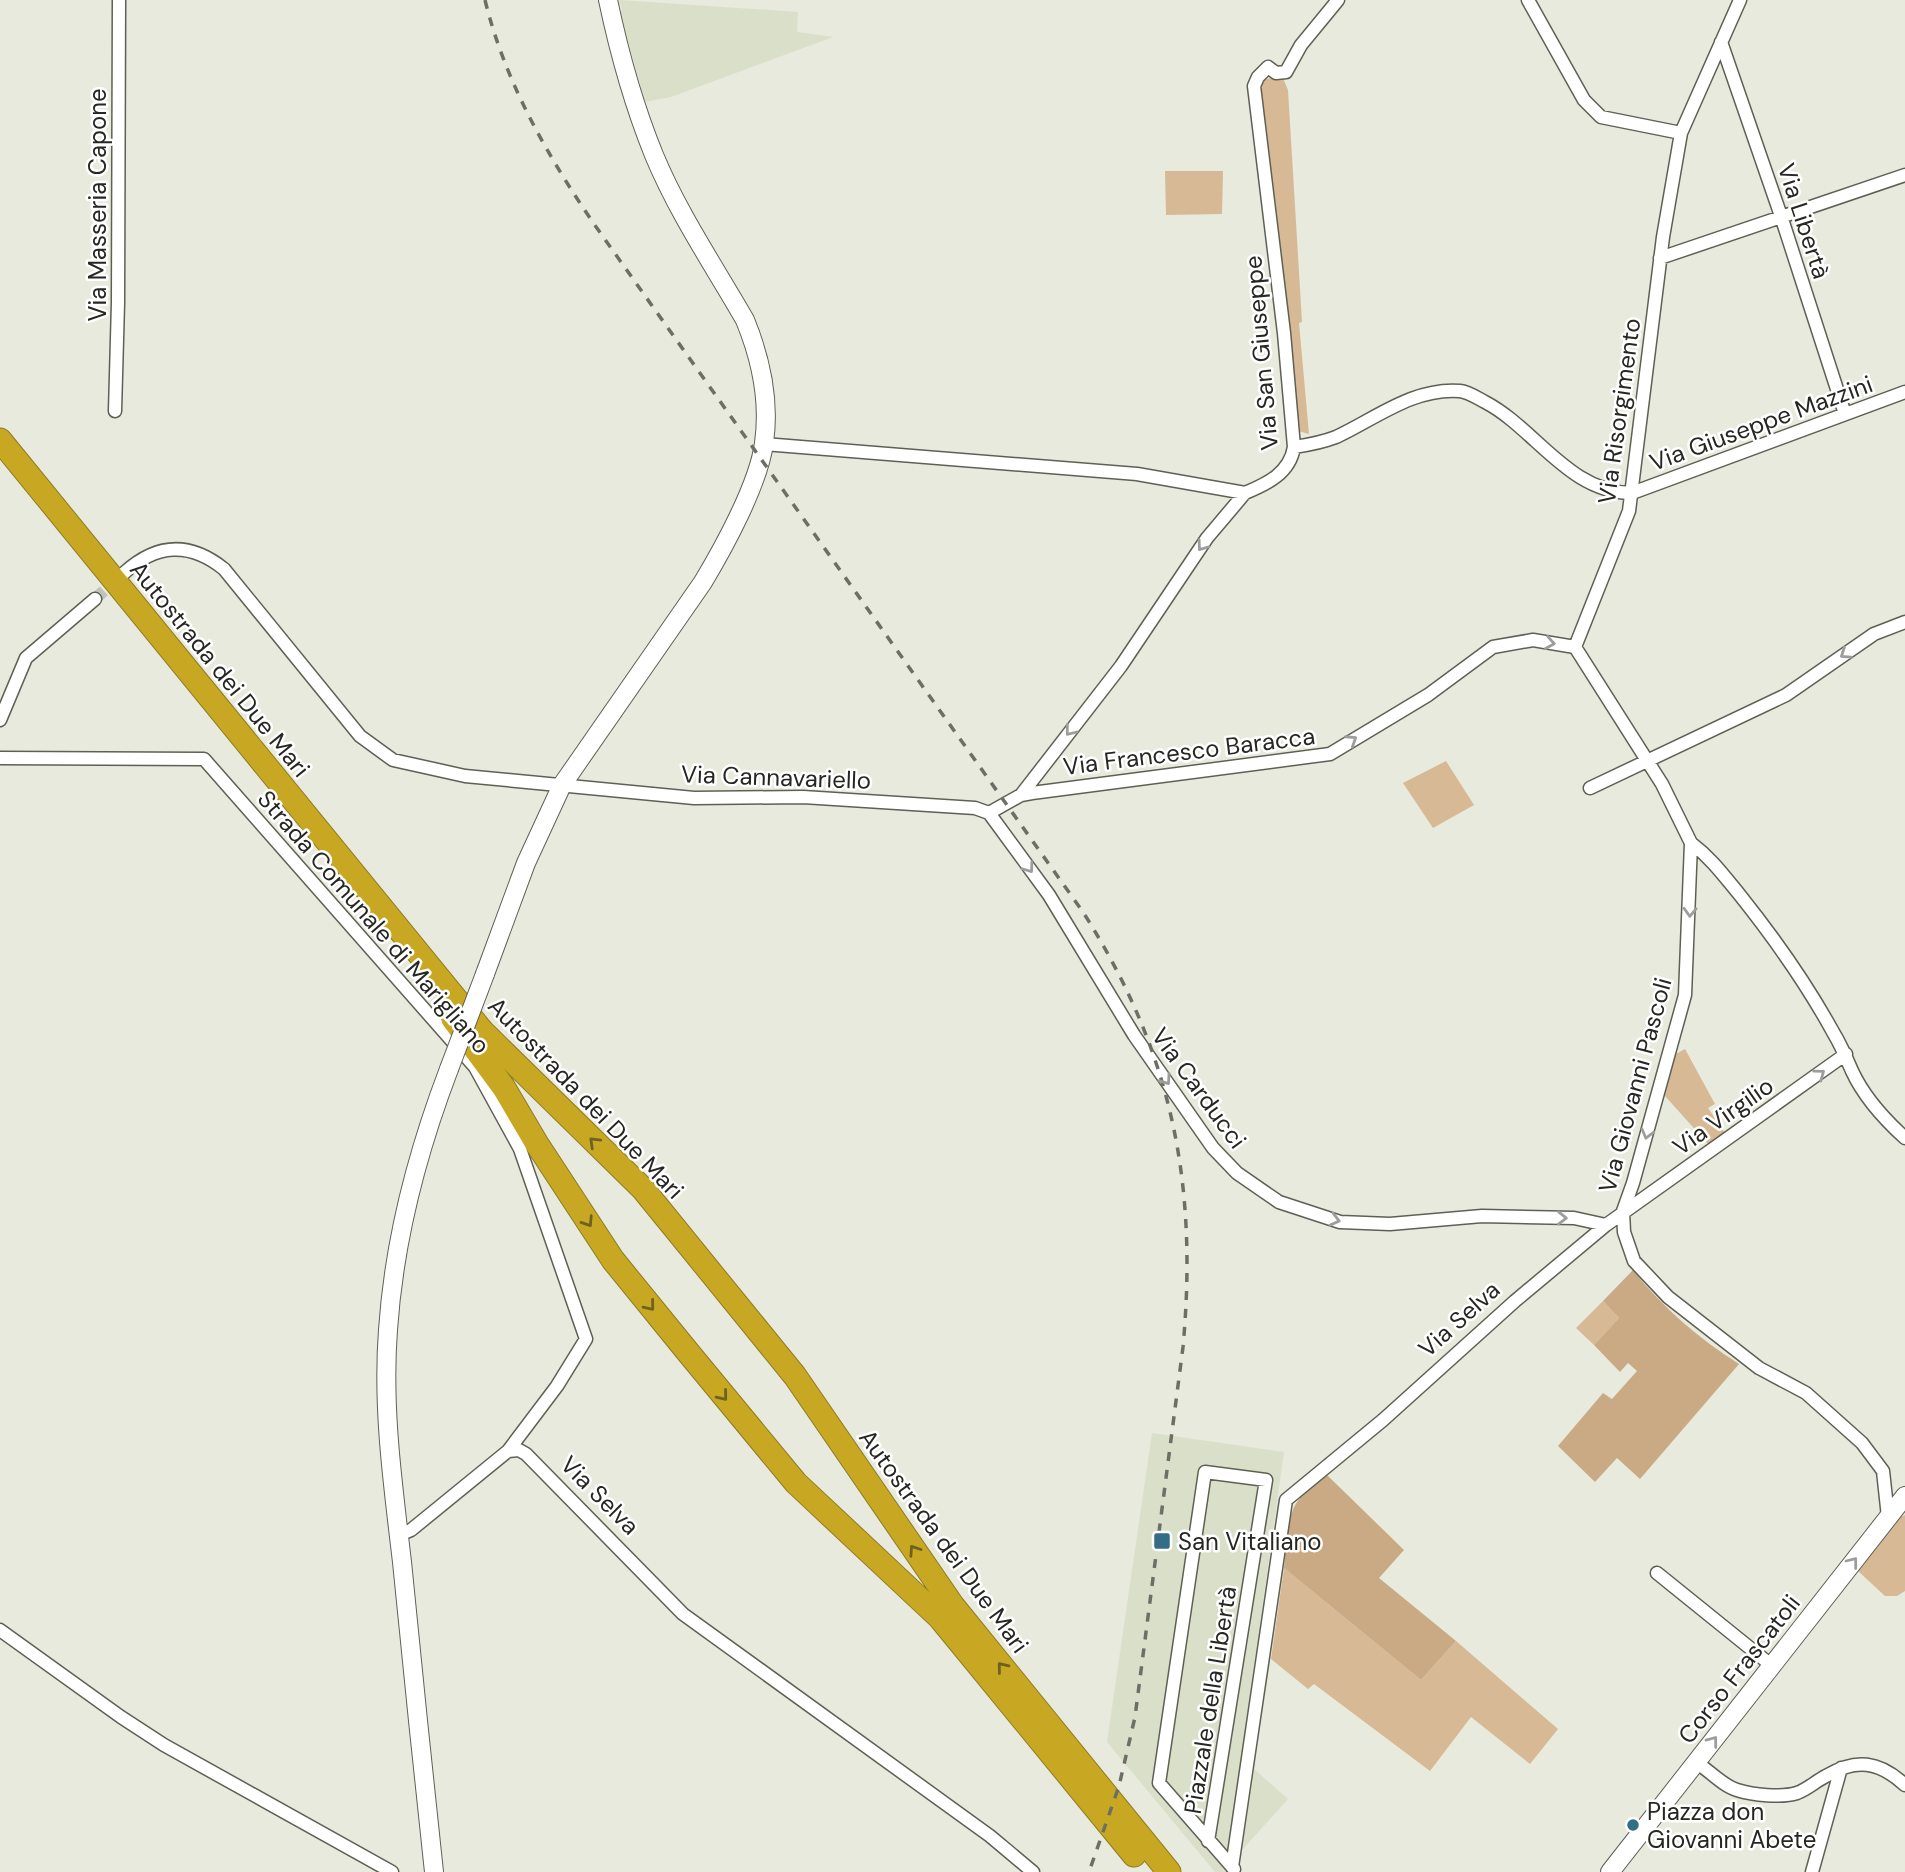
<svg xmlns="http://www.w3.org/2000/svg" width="1905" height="1872" font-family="'DM Sans',sans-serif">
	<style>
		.built { fill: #dadfc9 }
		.green { fill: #d8b995 }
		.forest { fill: #c9aa84 }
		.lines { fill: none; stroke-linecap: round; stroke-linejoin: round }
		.street-tunnel { stroke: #c0c3b7; stroke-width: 12; stroke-dasharray: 12 6; stroke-linecap: butt }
		.street-casing { stroke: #5e6054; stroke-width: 15 }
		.secondary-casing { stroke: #5e6054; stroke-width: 20 }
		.highway-casing { stroke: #8f7b23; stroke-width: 25 }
		.street { stroke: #fff; stroke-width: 12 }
		.secondary { stroke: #fff; stroke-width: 18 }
		.highway { stroke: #c8a823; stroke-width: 23 }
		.rail { stroke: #6d6f67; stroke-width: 3.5; stroke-dasharray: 9 9; stroke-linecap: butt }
		.secondary-bridge-casing { stroke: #5e6054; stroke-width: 20; stroke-linecap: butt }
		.secondary-bridge { stroke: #fff; stroke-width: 18 }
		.oneway { stroke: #9d9e9c }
		.oneway2 { stroke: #6f6122 }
		.poi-dot { fill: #336d86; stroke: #fff; stroke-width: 2.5 }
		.labels { text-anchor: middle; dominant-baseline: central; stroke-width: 5; stroke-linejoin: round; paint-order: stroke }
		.street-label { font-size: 24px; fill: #262722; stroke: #fff }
		.poi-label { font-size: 24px; fill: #262722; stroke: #fff; text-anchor: start }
	</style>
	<rect width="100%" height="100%" fill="#e7eadc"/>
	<path class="built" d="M619,0L798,12L797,32L833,37L671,97L645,102L620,12L622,10Z
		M1152,1433L1284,1452L1225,1872H1215L1107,1742Z
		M1254,1769L1288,1799L1242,1850L1252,1786Z"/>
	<path class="green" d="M1275,77L1283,78L1288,90L1302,322L1299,323L1309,434L1298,431L1258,86L1263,80Z
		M1165,171H1223L1222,214L1166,215Z
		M1446,761L1474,805L1433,828L1403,783Z
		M1685,1049L1715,1104L1708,1108L1727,1136L1709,1145L1665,1096V1088L1674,1055Z
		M1603,1301L1619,1318L1594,1345L1576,1328Z
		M1905,1515V1591L1897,1596H1885L1858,1571L1894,1520Z
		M1284,1568L1421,1680L1456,1641L1558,1729L1530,1764L1471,1717L1430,1771L1314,1684L1308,1689L1271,1659Z"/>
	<path class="forest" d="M1633,1270C1663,1308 1698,1338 1739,1364L1640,1479L1617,1458L1595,1482L1558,1446L1603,1393L1612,1399L1637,1371L1628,1363L1620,1372L1594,1345L1619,1318L1603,1301Z
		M1327,1475L1404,1550L1379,1578L1456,1641L1421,1680L1284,1568C1287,1546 1285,1514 1301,1497C1308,1489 1318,1482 1327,1475Z"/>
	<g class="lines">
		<path class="street-tunnel" d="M95,599L118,578"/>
		<g class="street-casing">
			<path id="street" d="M1528,0L1584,100L1601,117L1681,133
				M1740,0L1681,133L1663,237L1629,511L1575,647L1662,784L1691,843L1685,995L1633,1183L1623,1211L1624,1232L1634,1261L1668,1297L1759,1368L1806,1393L1862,1443L1883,1471L1888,1517
				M1721,42L1781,216L1845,414
				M1660,258L1905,175
				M115,411L118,303L119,0
				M764,444L1137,474L1245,493C1267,484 1290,473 1294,447L1284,333L1254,86L1258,77L1268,67L1276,73L1286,72L1301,45L1338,0
				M1294,447C1308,445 1323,442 1336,437C1375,419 1414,387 1460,391C1469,392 1477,398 1485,402C1535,428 1569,493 1632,493L1905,392
				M124,573C156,544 189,541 224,569L360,736L393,760L465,776L694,798L803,797L975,808L989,813
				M0,720L26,658L95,599
				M0,758L204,759L475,1067L520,1149L586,1339L557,1386L508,1451
				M1590,788L1786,695L1874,634L1905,622
				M1021,795L1121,666L1207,538L1245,493
				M989,813L1049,895L1134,1035L1213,1148L1237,1173L1279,1202L1340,1222L1390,1224L1482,1216L1574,1218L1606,1225
				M989,813L1021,795L1032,793L1330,754L1428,695L1493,647L1533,640L1575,647
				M1691,843C1711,858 1724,876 1739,894C1775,939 1805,981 1833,1032C1841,1045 1846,1057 1852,1071C1864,1097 1884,1119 1905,1138
				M399,1535L411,1530L508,1451L519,1450L526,1454L683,1614L990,1836L1033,1872
				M1657,1573L1771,1665
				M0,1630L121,1717L164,1745L392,1872
				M1697,1763C1710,1771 1723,1786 1737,1790C1753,1795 1781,1798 1797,1793C1808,1789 1816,1781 1826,1776C1856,1758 1879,1761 1905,1785
				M1208,1841L1266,1480L1205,1472L1159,1783L1234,1869
				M1232,1867L1286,1500L1383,1420L1515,1301L1606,1225L1846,1054
				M1812,1872L1841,1768"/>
		</g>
		<g class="secondary-casing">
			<path id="secondary" d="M485,974L526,863L562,785L703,582C724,547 759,483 764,443C770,401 761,359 745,320C714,266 678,213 654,155C634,106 619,52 608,0
				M434,1872C423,1769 412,1665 402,1562C393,1485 382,1408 388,1330C394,1240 417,1153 449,1069
				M1610,1872L1905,1496"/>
		</g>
		<g class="highway-casing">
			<path id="highway" d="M0,440L482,1031L643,1189L795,1376L953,1606L1169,1872
				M453,1019L504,1088L537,1144L613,1260L687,1351L796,1483L940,1618L1134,1855"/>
		</g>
		<use href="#street" class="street"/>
		<use href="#secondary" class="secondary"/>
		<use href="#highway" class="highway"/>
		<path class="rail" d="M485,0C505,82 547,155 594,224L1083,912C1172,1052 1198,1183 1183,1347L1135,1717L1119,1786L1089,1872"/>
		<g class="secondary-bridge-casing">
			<path id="secondary-bridge" d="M449,1069L485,974"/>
		</g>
		<use href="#secondary-bridge" class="secondary-bridge"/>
	</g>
	<defs><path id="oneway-chevron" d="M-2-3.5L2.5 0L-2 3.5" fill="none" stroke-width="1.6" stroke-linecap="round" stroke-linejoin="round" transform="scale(1.75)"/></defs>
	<g class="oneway">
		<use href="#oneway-chevron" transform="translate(1202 546) rotate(126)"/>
		<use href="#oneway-chevron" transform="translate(1550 643) rotate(10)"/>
		<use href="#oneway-chevron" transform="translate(1845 654) rotate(146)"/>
		<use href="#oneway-chevron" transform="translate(1070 731) rotate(128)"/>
		<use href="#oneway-chevron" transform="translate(1352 740) rotate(-33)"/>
		<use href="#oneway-chevron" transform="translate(1029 868) rotate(54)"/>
		<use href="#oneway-chevron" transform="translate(1690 912) rotate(92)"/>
		<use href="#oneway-chevron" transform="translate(1820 1074) rotate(-36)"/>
		<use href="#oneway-chevron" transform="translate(1166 1080) rotate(55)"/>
		<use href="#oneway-chevron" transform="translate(1647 1134) rotate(105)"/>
		<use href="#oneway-chevron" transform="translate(1562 1218) rotate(1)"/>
		<use href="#oneway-chevron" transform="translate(1335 1220) rotate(14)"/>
		<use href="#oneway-chevron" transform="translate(1853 1562) rotate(-52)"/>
		<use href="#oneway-chevron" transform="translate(1713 1741) rotate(-53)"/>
	</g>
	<g class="oneway2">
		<use href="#oneway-chevron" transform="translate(594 1142) rotate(-136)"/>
		<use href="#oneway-chevron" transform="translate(588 1222) rotate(57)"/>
		<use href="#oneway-chevron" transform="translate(650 1306) rotate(51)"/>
		<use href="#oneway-chevron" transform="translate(723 1396) rotate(51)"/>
		<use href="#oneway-chevron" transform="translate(914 1550) rotate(-124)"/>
		<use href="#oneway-chevron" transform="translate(1002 1667) rotate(-129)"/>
	</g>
	<g class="poi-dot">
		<rect x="1153" y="1532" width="18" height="18" rx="3.5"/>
		<circle cx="1633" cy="1825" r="7"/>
	</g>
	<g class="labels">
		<g class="street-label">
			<text transform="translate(97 205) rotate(-90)">Via Masseria Capone</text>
			<text transform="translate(1804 221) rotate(72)">Via Libertà</text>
			<text transform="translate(1261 353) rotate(-95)">Via San Giuseppe</text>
			<text transform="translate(1619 411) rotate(-82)">Via Risorgimento</text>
			<text transform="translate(1761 423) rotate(-20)">Via Giuseppe Mazzini</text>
			<text transform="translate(220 669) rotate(51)">Autostrada dei Due Mari</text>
			<text transform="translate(1189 751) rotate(-7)">Via Francesco Baracca</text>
			<text transform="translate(776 777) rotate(2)">Via Cannavariello</text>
			<text transform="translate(374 922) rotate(49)">Strada Comunale di Marigliano</text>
			<text transform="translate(1635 1085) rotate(-75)">Via Giovanni Pascoli</text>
			<text transform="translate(1199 1088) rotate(54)">Via Carducci</text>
			<text transform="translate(586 1098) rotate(46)">Autostrada dei Due Mari</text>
			<text transform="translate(1723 1116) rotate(-35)">Via Virgilio</text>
			<text transform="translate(1459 1319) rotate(-42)">Via Selva</text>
			<text transform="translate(600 1495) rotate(45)">Via Selva</text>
			<text transform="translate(944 1541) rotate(54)">Autostrada dei Due Mari</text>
			<text transform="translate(1739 1669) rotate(-52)">Corso Frascatoli</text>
			<text transform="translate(1210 1700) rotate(-81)">Piazzale della Libertà</text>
		</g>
		<g class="poi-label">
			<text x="1178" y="1541">San Vitaliano</text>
			<text x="1647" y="1811">Piazza don<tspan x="1647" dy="28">Giovanni Abete</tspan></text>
		</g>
	</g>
</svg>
